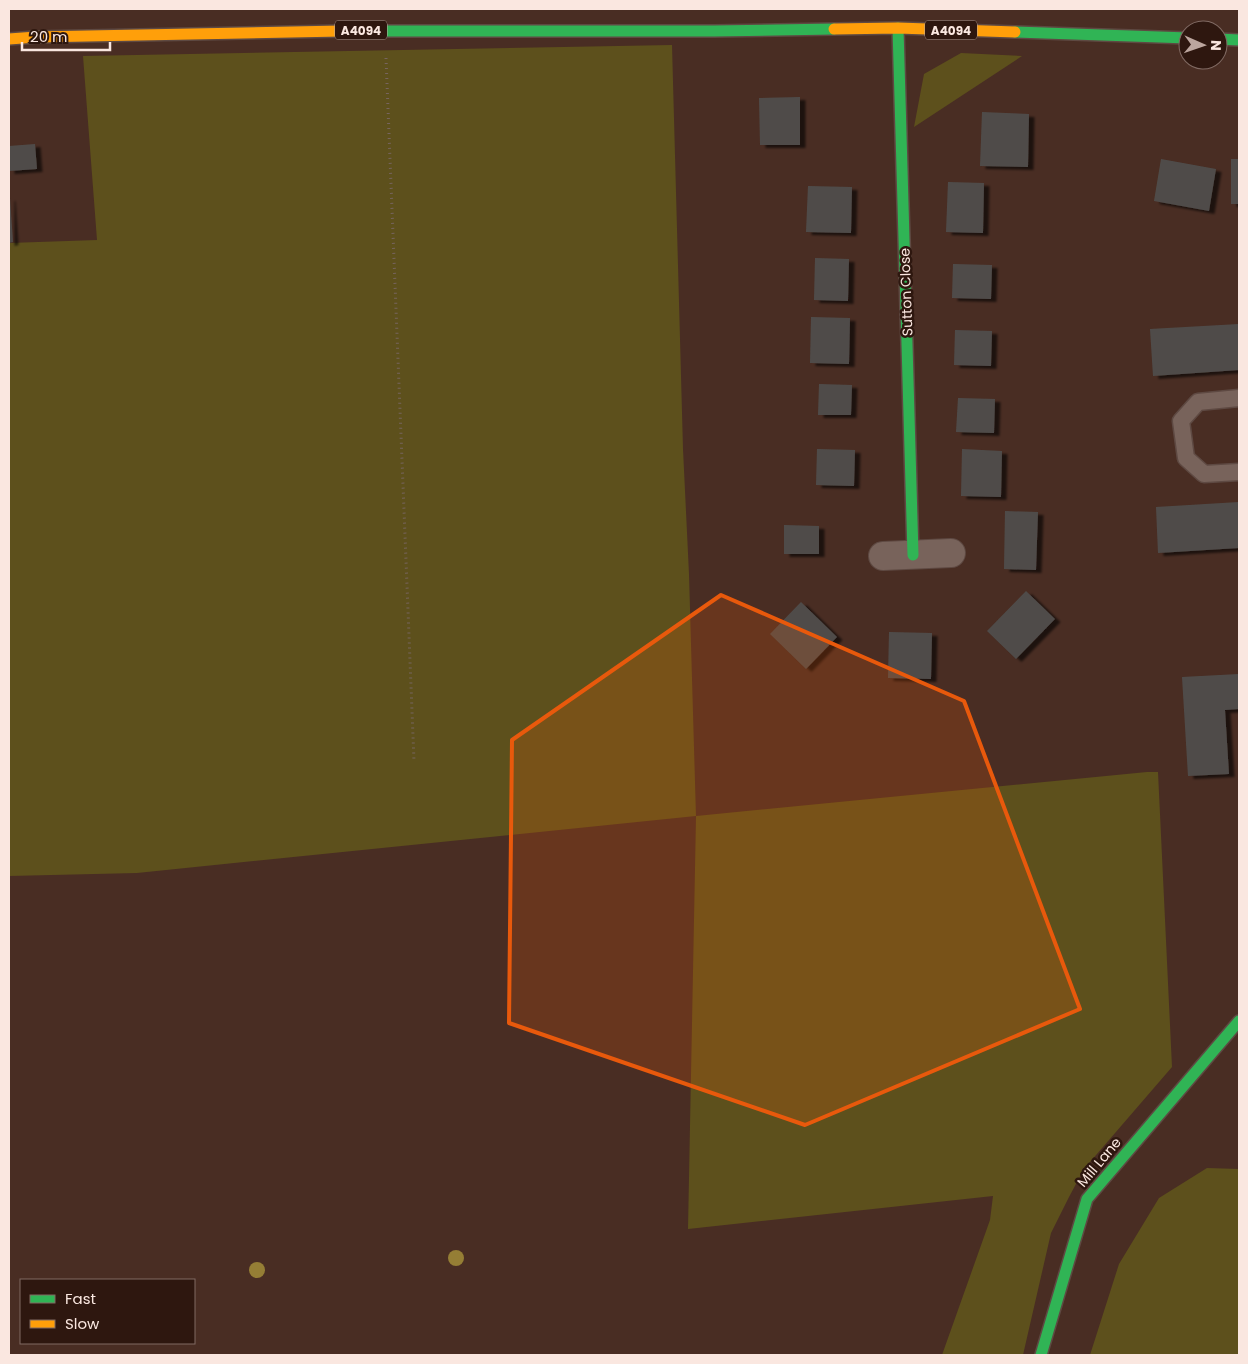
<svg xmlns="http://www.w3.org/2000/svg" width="1248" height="1364" font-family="Poppins,sans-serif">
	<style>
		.green { fill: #5d501c }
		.building { fill: #4f4c4a; filter: url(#shadow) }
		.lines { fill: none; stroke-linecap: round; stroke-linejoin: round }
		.lane-casing { stroke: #5e4942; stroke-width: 19 }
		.street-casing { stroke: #5e4942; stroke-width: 30 }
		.fast-casing { stroke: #5e4942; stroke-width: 14 }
		.slow-casing { stroke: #5e4942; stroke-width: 14 }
		.path { stroke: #77645e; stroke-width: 3; stroke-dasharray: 1 4; stroke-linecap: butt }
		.lane { stroke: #78635b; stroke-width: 16 }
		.street { stroke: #78635b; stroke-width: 28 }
		.fast { stroke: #30b455; stroke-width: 11 }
		.slow { stroke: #ff9f0a; stroke-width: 11 }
		.tree { fill: #957e35 }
		.marked { fill: #e8590c; fill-opacity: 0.2; stroke: #e8590c; stroke-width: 4; stroke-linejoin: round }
		.labels { text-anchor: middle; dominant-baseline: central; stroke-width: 5; stroke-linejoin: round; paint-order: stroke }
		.shield { fill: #2e170f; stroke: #bda9a1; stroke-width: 1 }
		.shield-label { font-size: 12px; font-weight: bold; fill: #fae7e0 }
		.street-label { font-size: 14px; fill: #fae7e0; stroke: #2e170f }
	</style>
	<defs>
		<filter id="shadow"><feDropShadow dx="5.5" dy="3" stdDeviation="1" flood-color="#0009"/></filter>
	</defs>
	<rect width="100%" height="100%" fill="#492d23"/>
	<path class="green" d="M672,45L683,449L689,574L696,816L1147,772H1158L1172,1067L1084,1169L1069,1197L1051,1233L1023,1355H942L990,1220L993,1196L688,1229L696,816L137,873L9,876V243L97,240L83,56Z
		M961,53L1022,56L914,127L924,74Z
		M1207,1168L1239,1169V1355H1090L1119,1264L1159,1198Z"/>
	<path class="building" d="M800,97V145H760L759,98Z
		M982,112L1029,114L1028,167L980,166Z
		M35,144L37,169L9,171V146Z
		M1161,159L1216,169L1209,211L1154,201Z
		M1231,159H1239V204H1231Z
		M948,182L984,183L983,233L946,232Z
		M808,186L852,187L851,233L806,232Z
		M9,198H10L13,242L9,243Z
		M815,258L849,259L848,301L814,300Z
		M953,264L992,265L991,299L952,298Z
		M811,317L850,318L849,364L810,363Z
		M1239,324V370L1153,376L1150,329Z
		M955,330L992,331L991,366L954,365Z
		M819,384L852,385L851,415H818Z
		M958,398L995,399L994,433L956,432Z
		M817,449L855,450L854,486L816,485Z
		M962,449L1002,451L1001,497L961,496Z
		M1239,502V548L1158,553L1156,507Z
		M1005,511L1038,512L1036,570L1004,569Z
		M784,525L819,526V554H784Z
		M1026,591L1055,619L1016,659L987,631Z
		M801,602L837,637L806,669L770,634Z
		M889,632L932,633L931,679L888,678Z
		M1239,674V709L1225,710L1229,774L1188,776L1182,677Z"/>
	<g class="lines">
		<g class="lane-casing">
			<path id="lane" d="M1239,398L1198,402L1181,421L1186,458L1204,474L1239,472"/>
		</g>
		<g class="street-casing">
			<path id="street" d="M883,556L951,553"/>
		</g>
		<g class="fast-casing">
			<path id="fast" d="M898,28L913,555
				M341,31H714L834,29
				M1015,32L1188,38
				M1218,39L1239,40
				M1041,1355L1087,1199L1239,1021"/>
		</g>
		<g class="slow-casing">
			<path id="slow" d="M834,29L898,28L1015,32
				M9,39L36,37L341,31"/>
		</g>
		<path class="path" d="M386,58L414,761"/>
		<use href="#lane" class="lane"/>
		<use href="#street" class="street"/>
		<use href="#fast" class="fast"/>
		<use href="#slow" class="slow"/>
	</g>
	<g class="tree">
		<circle cx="456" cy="1258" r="8"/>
		<circle cx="257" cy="1270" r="8"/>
	</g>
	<path class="marked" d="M721,595L964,701L1080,1009L805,1125L509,1023L512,740Z"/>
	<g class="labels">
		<g class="shield">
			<rect x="335" y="20.5" width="52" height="19" rx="4"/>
			<rect x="925" y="20.5" width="52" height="19" rx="4"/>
		</g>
		<g class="shield-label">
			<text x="361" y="30">A4094</text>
			<text x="951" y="30">A4094</text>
		</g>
		<g class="street-label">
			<text transform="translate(906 292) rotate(-92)">Sutton Close</text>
			<text transform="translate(1099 1162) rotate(-50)">Mill Lane</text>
		</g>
	</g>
	<rect width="1248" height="1364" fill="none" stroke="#fae7e0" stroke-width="20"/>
	<rect x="20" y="1279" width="175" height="65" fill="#2e170f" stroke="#806a63"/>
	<rect x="30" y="1295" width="25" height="8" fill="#30b455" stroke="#806a63"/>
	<text x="65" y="1304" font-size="15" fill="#fae7e0">Fast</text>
	<rect x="30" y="1320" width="25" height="8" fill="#ff9f0a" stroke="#806a63"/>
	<text x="65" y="1329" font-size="15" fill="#fae7e0">Slow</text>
	<g transform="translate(1203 45) rotate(92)"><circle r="24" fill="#2e170f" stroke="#806a63"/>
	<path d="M0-4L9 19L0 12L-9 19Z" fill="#bca69e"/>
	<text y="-8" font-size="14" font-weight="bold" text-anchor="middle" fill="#fae7e0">N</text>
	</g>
	<path d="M22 42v8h88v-8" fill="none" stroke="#fae7e0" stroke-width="2.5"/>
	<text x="30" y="42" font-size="15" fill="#fae7e0" stroke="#2e170f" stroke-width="4" paint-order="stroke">20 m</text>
</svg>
